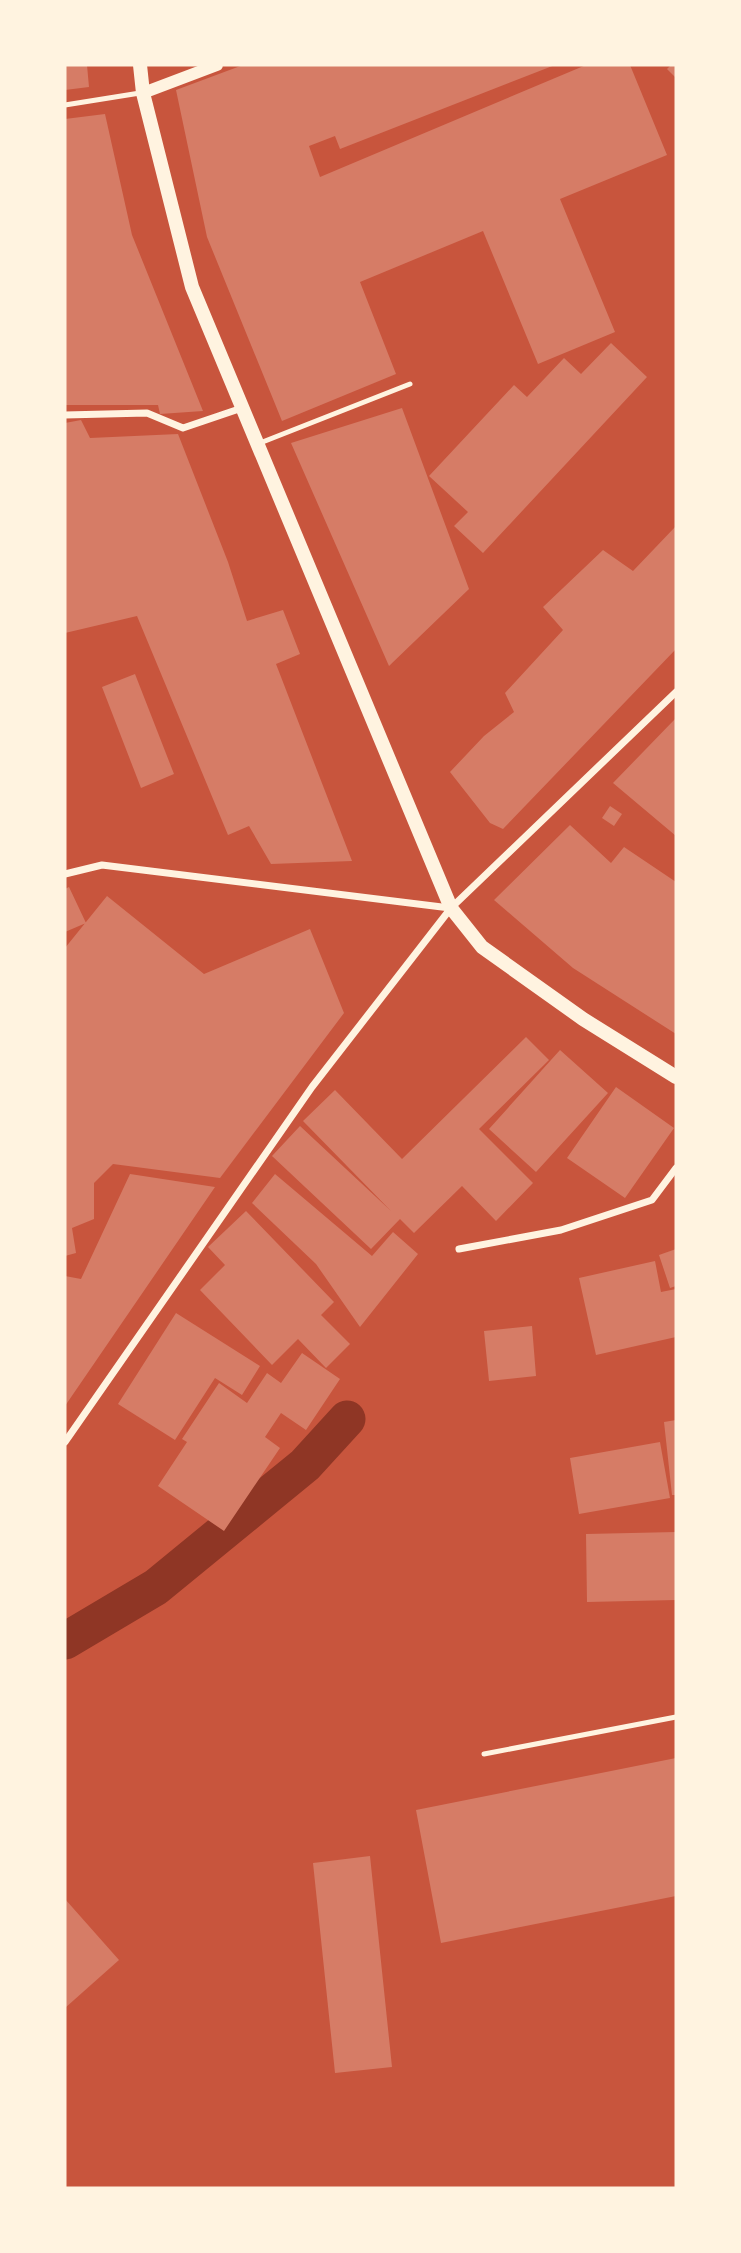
<svg xmlns="http://www.w3.org/2000/svg" width="741" height="2253" font-family="'Alegreya Sans',sans-serif">
	<style>
		.lines { fill: none; stroke-linecap: round; stroke-linejoin: round }
		.canal { stroke: #8f3625; stroke-width: 37 }
		.building { fill: #d67c66 }
		.service { stroke: #fff3e0; stroke-width: 5 }
		.minor { stroke: #fff3e0; stroke-width: 7 }
		.tertiary { stroke: #fff3e0; stroke-width: 12 }
		.secondary { stroke: #fff3e0; stroke-width: 14 }
	</style>
	<rect width="100%" height="100%" fill="#c8553d"/>
	<g class="lines">
		<path class="canal" d="M65,1641L156,1587L305,1465L347,1419"/>
	</g>
	<path class="building" d="M65,65H87L89,87L65,90Z
		M243,65H555L340,149L335,136L309,146L320,177L586,65H630L667,155L560,199L615,332L538,364L483,231L360,282L396,374L282,421L207,237L176,90Z
		M671,65H676V78L667,69Z
		M105,114L132,235L203,411L160,414L158,405H65V119Z
		M611,343L647,377L483,553L454,526L468,512L429,476L514,385L527,397L564,358L581,374Z
		M402,408L469,589L389,666L291,443Z
		M81,420L90,438L178,434L228,562L247,621L283,610L300,654L276,664L352,861L271,864L249,826L228,835L137,616L65,633V423Z
		M676,526V649L503,829L490,823L450,772L484,736L514,712L505,693L563,630L543,607L603,550L633,571Z
		M135,674L174,774L141,788L102,687Z
		M676,718V836L613,783Z
		M610,806L622,814L614,826L602,818Z
		M570,825L611,863L624,847L676,882V1034L573,968L494,900Z
		M69,887L86,923L65,932V889Z
		M107,896L204,974L310,929L344,1013L220,1178L113,1164L94,1183V1219L72,1228L76,1253L65,1256V948Z
		M526,1037L549,1060L479,1129L533,1183L496,1221L462,1186L414,1233L400,1219L371,1249L272,1156L300,1126L391,1211L303,1121L335,1090L402,1159Z
		M560,1050L608,1093L536,1172L489,1129Z
		M616,1087L674,1128L625,1198L567,1158Z
		M130,1174L215,1187L65,1406V1276L81,1279Z
		M275,1174L372,1256L393,1232L418,1254L360,1327L316,1264L252,1203Z
		M246,1211L334,1302L321,1315L350,1344L326,1368L298,1339L272,1365L200,1290L225,1265L208,1247Z
		M676,1249V1286L670,1288L659,1255Z
		M655,1261L661,1292L676,1289V1337L596,1355L579,1278Z
		M176,1313L260,1366L242,1395L215,1378L175,1440L118,1404Z
		M532,1326L536,1376L489,1381L484,1331Z
		M302,1353L340,1379L306,1430L281,1413L265,1437L280,1448L224,1531L158,1486L187,1442L182,1439L219,1383L247,1403L267,1373L281,1383Z
		M676,1420V1495H672L664,1422Z
		M660,1442L670,1498L579,1514L570,1458Z
		M676,1532V1600L587,1602L586,1534Z
		M676,1758V1896L441,1943L416,1810Z
		M370,1856L392,2067L335,2073L313,1863Z
		M65,1899L119,1960L65,2008Z"/>
	<g class="lines">
		<path class="service" d="M65,105L140,93
			M260,443L410,384
			M484,1754L676,1717"/>
		<path class="minor" d="M65,415L147,413L183,428L242,408
			M65,874L102,865L450,908
			M459,1249L561,1230L652,1200L676,1168
			M65,1442L312,1087L451,908L676,692"/>
		<path class="tertiary" d="M143,93L217,65"/>
		<path class="secondary" d="M140,65L143,93L192,287L451,908L482,947L583,1019L676,1077"/>
	</g>
	<rect width="741" height="2253" fill="none" stroke="#fff3e0" stroke-width="133"/>
</svg>
